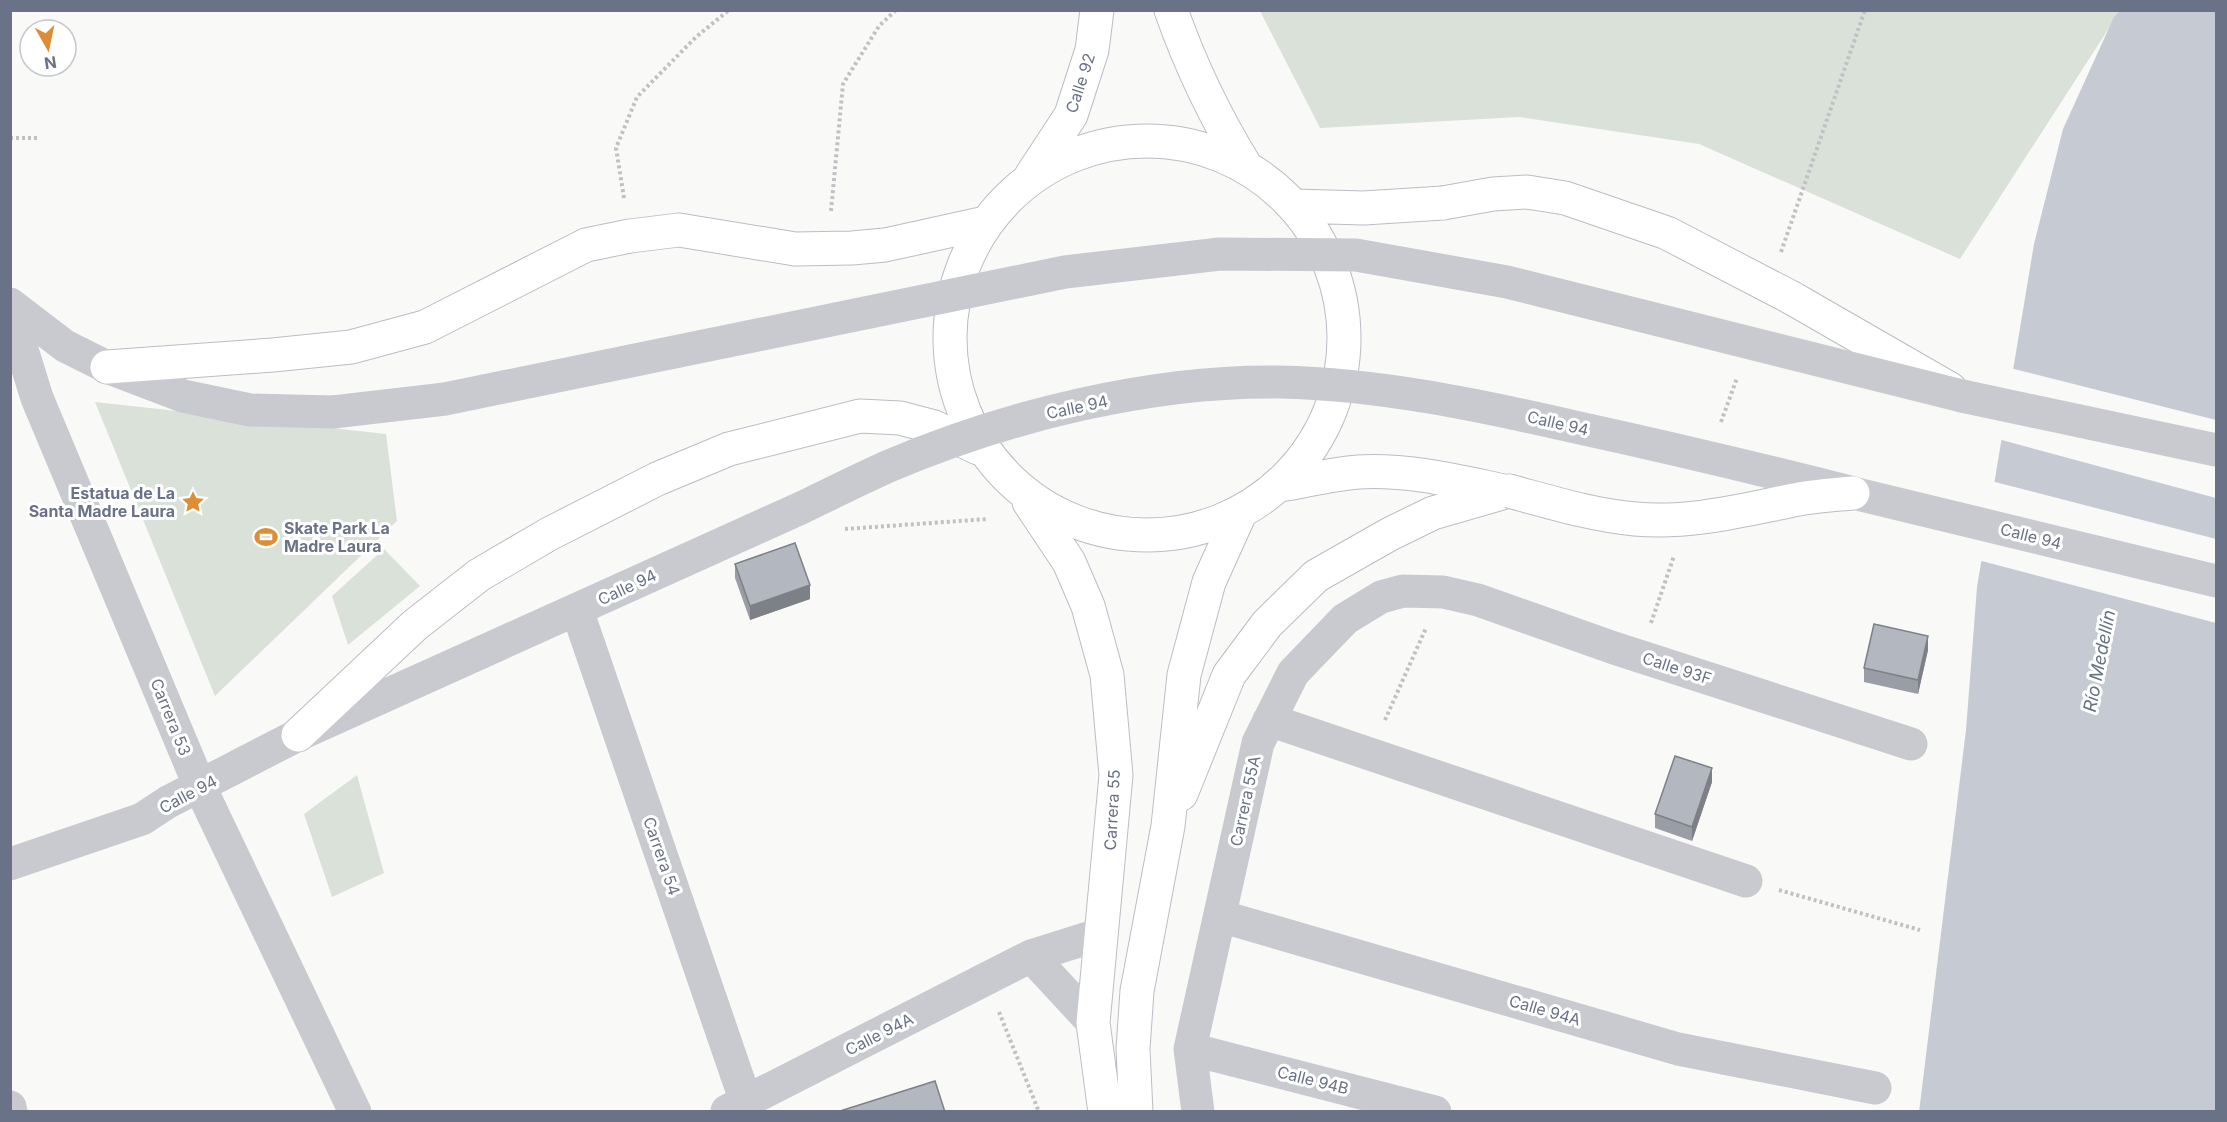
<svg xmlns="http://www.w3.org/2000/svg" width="2227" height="1122" font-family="Inter,sans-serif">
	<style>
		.green { fill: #dae1d9 }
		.water { fill: #c6cbd3 }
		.pier { fill: #f9faf8 }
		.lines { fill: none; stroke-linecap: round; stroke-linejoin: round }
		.secondary-casing { stroke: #babdc4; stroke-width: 35 }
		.path { stroke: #c0c1c4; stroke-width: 4; stroke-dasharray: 3 3; stroke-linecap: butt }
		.minor { stroke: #c8cacf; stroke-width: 33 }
		.tertiary { stroke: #c8cacf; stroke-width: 33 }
		.secondary { stroke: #fff; stroke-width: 33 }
		.secondary-bridge-casing { stroke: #babdc4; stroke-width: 35; stroke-linecap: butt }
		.tertiary-bridge { stroke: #c8cacf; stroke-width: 33 }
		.secondary-bridge { stroke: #fff; stroke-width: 33 }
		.wall { fill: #9a9da5 }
		.shaded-wall { fill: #7d8086 }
		.building { fill: #b3b7c0; stroke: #7d8086; stroke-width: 1.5 }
		.labels { text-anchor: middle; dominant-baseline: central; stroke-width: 6; stroke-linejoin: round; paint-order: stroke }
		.street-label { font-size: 16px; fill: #6a7288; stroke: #fff }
		.poi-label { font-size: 16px; font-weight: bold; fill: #6a7288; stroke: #fff; text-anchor: end }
		.water-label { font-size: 18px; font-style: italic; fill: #667383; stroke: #fff }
	</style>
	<rect width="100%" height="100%" fill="#f9faf8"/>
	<path class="green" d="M1260,11H2120L1960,259L1699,144L1519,117L1320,128Z
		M95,402L386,434L397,521L215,696Z
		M384,549L420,586L348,645L332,596Z
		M357,775L384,873L332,897L304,814Z"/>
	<path class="water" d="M2120,11H2216V1111L1919,1112L1966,730L1977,587L2034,244L2063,129L2114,17Z"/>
	<path class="pier" d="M2010,368L2216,420V498L1998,439Z
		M1991,481L2216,539V623L1978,560Z"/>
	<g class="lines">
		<g class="secondary-casing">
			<path id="secondary" d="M1171,10C1191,67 1214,115 1246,167
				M950 338a197 197 0 1 1 394 0a197 197 0 1 1-394 0Z
				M1031,176L1071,115L1092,50L1097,10
				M1294,206L1364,208L1443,203
				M1792,298L1950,389
				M107,367L273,355L351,347L425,327L586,245L630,236L679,230L795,249L852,248L885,245L985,223
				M1281,485C1306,481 1332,474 1358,472C1407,469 1456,481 1504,491
				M1029,502L1069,562L1088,606L1107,675L1116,775L1093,1023L1105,1112
				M298,735L415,625L479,575L549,534L657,479L729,449L860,416L900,418L934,427L978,448
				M1181,794L1229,675L1267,624L1316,576L1390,534L1433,513L1509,491
				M1136,1112L1133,1049L1137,991L1168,826L1184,675L1209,582L1241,511"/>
		</g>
		<path class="path" d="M10,138H40
			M624,198L616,148L637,97L696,37L729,10
			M831,211L843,84L879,26L896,10
			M1781,252L1865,10
			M1721,422L1737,378
			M845,529L988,519
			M1651,623L1674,556
			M1385,720L1426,628
			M1779,890L1920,930
			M999,1012L1039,1112"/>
		<path class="minor" d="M577,610L746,1102
			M1269,720L1746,881
			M1220,916L1678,1049L1875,1088
			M1031,956L1093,1023
			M1190,1049L1435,1112
			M10,1107L11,1112
			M727,1111L1031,956L1101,934
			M1198,1112L1190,1049L1258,743L1293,673L1345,619L1381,597L1403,591L1443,592L1478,600L1614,648L1911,744"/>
		<path class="tertiary" d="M10,304L65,346L107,367L183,396L250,410L333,412
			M10,311L37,398L200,787L355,1112
			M1962,396L2216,450
			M1853,493L2216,581
			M10,864L142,819L168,802L298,735L801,508"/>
		<use href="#secondary" class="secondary"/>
		<g class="secondary-bridge-casing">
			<path id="secondary-bridge" d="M1443,203L1493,194L1527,192L1565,198L1667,233L1792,298
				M1509,491C1550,502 1592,515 1635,519C1687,524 1739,511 1789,501C1810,496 1832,495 1853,493"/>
		</g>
		<path class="tertiary-bridge" d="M333,412L445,399L1065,272L1220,254L1356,255L1507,282L1962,396
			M801,508C830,494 860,479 889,466C1007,416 1151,380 1280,382C1379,384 1479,405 1575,427C1667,447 1759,469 1850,492"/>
		<use href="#secondary-bridge" class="secondary-bridge"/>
	</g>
	<path class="wall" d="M735,564L810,599L750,620L735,578Z
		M1928,650L1918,694L1864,682V668Z
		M1712,782L1692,841L1655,828V814Z"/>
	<path class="shaded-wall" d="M810,585V599L750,620V606Z
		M1928,636V650L1918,694V680Z
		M1712,768V782L1692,841V827Z"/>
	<path class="building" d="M795,543L810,585L750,606L735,564Z
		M1874,624L1928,636L1918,680L1864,668Z
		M1675,756L1712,768L1692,827L1655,814Z
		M935,1081L945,1112H837Z"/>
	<defs>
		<g id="sight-bare" transform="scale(1.8)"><path d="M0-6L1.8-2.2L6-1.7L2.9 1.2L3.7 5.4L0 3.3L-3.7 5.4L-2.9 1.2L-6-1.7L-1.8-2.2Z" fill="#de8d34" stroke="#fff" stroke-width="2.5" paint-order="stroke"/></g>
		<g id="stadium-bare" transform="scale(1.8)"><path d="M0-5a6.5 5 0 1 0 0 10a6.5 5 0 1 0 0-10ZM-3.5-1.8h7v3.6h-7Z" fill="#de8d34" stroke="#fff" stroke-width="2.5" paint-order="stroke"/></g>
	</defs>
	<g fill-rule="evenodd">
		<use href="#sight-bare" x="193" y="502"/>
		<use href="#stadium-bare" x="266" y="537"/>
	</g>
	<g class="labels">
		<g class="street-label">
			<text transform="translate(1080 83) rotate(-72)">Calle 92</text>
			<text transform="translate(1077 407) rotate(-12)">Calle 94</text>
			<text transform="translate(1558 423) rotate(13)">Calle 94</text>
			<text transform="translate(2031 536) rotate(14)">Calle 94</text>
			<text transform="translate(627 587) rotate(-25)">Calle 94</text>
			<text transform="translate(1677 668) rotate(18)">Calle 93F</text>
			<text transform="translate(171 717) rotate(68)">Carrera 53</text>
			<text transform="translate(188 794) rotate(-28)">Calle 94</text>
			<text transform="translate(1245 801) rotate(-78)">Carrera 55A</text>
			<text transform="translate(1112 810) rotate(-87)">Carrera 55</text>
			<text transform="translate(662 856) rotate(71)">Carrera 54</text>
			<text transform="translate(1545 1010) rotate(16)">Calle 94A</text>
			<text transform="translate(879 1034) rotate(-27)">Calle 94A</text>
			<text transform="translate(1313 1080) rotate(14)">Calle 94B</text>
		</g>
		<g class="poi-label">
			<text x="175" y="493">Estatua de La<tspan x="175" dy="18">Santa Madre Laura</tspan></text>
			<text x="284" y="528" text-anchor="start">Skate Park La<tspan x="284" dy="18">Madre Laura</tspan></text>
		</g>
		<g class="water-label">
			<text transform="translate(2099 661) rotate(-79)">Río Medellín</text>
		</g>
	</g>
	<rect width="2227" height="1122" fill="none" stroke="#6a7288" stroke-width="24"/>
	<g transform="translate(48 48) rotate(171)"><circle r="28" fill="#ffffff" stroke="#c3c7cf" stroke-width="1.5"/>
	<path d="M0-4.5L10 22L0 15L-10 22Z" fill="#de8d34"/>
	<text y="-9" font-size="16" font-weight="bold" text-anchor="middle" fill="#6a7288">N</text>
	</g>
</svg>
